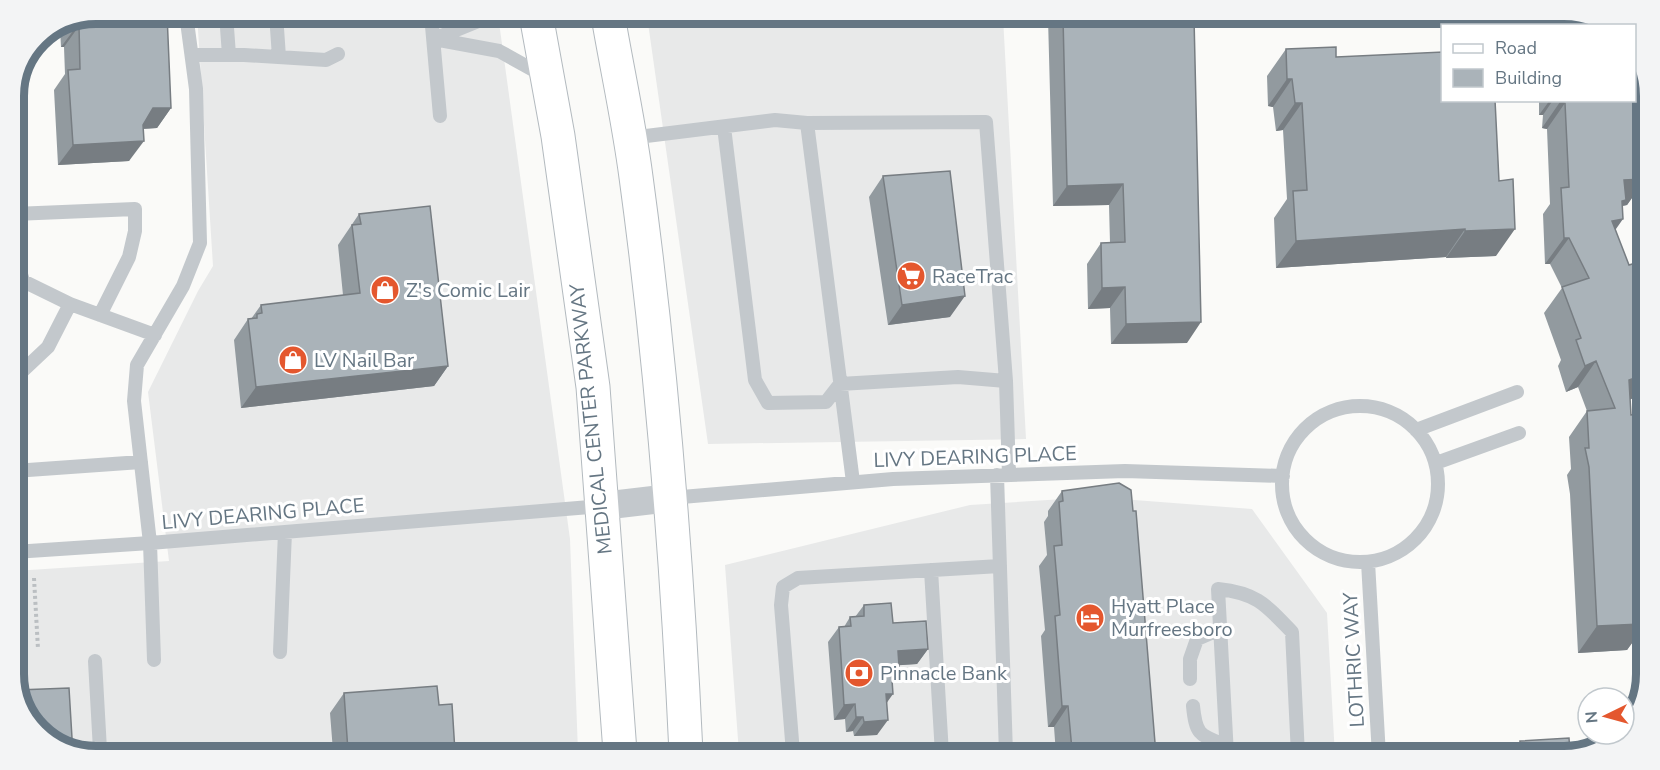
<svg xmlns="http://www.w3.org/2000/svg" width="1660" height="770" font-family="'Nunito Sans',sans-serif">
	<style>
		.built { fill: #e8e9e9 }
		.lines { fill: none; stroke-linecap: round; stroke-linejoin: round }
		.secondary-casing { stroke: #b3babf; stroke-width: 35 }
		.path { stroke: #bbbfc2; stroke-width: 4; stroke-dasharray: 3 3; stroke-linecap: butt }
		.service { stroke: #c3c8cc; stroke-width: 14 }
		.minor { stroke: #c3c8cc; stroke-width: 28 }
		.secondary { stroke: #fff; stroke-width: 33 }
		.wall { fill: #929a9f }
		.shaded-wall { fill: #777d82 }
		.building { fill: #aab3b9; stroke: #777d82; stroke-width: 1.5 }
		.labels { text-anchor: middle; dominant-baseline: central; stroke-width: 6; stroke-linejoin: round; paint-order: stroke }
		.poi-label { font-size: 20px; fill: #657683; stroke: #fff; text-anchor: start }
		.street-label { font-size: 20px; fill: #657683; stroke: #fff }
		.rim { fill: none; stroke: #657683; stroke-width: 8 }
	</style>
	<rect width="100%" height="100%" fill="#fafaf8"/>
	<path class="built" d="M197,14L498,15L570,539L578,752L64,750L28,720L14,680V571L169,561L148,392L198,291L213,266Z
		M647,16L1003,17L1026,439L708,444Z
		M1095,497L1252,509L1327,613L1335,756L739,753L725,565L970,505Z"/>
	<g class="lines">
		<g class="secondary-casing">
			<path id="secondary" d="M536,15L558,136L593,387L620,752
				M608,16C617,69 629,123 636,177C662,368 677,560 686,753"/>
		</g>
		<path class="path" d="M34,578L38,649"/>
		<path class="service" d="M186,14L196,89L200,243L183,286L137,365L134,401L150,543L602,506
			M226,14L229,55
			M276,14L279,57
			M431,15L440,116
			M434,39L499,51L544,76
			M434,39L493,15
			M192,55H244L326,60L338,54
			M807,123L986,122L1006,381L1009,475
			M724,127L755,380L768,403L826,402L840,384L958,377L1006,381
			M630,138L775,120L807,123L853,482
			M14,214L135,209V231L129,257L100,315
			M14,251L23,281L70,304L48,347L14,379
			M70,304L155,335
			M1282 484a78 78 0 1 1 156 0a78 78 0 1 1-156 0Z
			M1416,430L1517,392
			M1436,463L1519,433
			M14,471L141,462
			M997,475L1006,754
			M670,498L893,479L1125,471L1283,476
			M14,552L150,543L154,660
			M1368,562L1379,756
			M931,570L942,754
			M280,652L285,532
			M95,661L100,750
			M1190,679V659L1197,639L1220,629
			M1193,706C1196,736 1200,735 1227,746
			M793,753L781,605L783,587L798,578L1000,566
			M1227,755L1218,589C1257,593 1266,605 1292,632L1298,755"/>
		<path class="minor" d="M602,506L670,498"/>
		<use href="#secondary" class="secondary"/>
	</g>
	<path class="wall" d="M96,14L171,108L157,128L143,129L129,161L58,165L54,90L65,74L64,47H61L60,28Z
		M241,14H276L268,26L242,28Z
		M284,14H328L323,22L286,24Z
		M1048,18H1194L1187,343L1111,344L1110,308L1088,309L1087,264L1101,243H1110L1109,205L1053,206Z
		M1286,49L1336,57L1495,102L1496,256L1446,258V257L1276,268L1274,218L1287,199L1283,130L1276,131L1273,107L1268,106L1267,76Z
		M1646,91V140L1645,139V180L1627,205L1622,206L1615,230L1631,415L1643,414L1641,636H1637L1627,650L1578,653L1570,494L1567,475L1571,469L1569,437L1587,411L1578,387L1566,392L1558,366L1561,360L1544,313L1562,288L1550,264H1545L1543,214L1550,204L1547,129L1542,128L1543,115H1539V102H1534V100H1635Z
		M883,176L950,317L888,325L869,197Z
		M359,214L448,366L434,386L241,408L234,340L248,319H251L261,305L343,295L338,245Z
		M1062,491L1156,755L1056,754L1054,727H1048L1041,636L1045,630L1039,566L1047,555L1044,522L1048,516V511Z
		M864,605L893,623L928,649L917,664L899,665L892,676L887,703L877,735L854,736L853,731L846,732L845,719L834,720L828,642L839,627H844L850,617H855Z
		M344,693L439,705L455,752L333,751L330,713Z
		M1520,741L1570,752L1564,756H1509Z"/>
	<path class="shaded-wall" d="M252,14H276L268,26L242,28Z
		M293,14H328L323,22L286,24Z
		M79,26L64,47H61L76,27Z
		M1287,79H1292L1273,107L1268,106Z
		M1550,100H1553L1543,115H1539Z
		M1560,102L1565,103L1547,129L1542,128Z
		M1295,103H1302L1283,130L1276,131Z
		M153,108H171L157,128L139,129Z
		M144,141L129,161L58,165L73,145Z
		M1645,179L1627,205L1622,206L1624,180Z
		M1123,184L1109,205L1053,206L1067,186Z
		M1623,219L1604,246L1612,221Z
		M1465,229L1446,257L1276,268L1296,241Z
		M1515,229L1496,256L1446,258L1465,231Z
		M1564,238H1569L1550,264H1545Z
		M1125,287L1110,308L1088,309L1102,288Z
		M965,296L950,317L888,325L902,305Z
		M1201,322L1187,343L1111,344L1126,324Z
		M1596,361L1578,387L1566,392L1585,366Z
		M448,366L434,386L241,408L256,387Z
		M1643,375V395L1614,405L1629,380Z
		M1641,615V636H1637L1627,650L1578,653L1597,626Z
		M928,649L917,664L888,666L898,651Z
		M891,666H899L889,681Z
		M886,694H893L883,708Z
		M855,704L845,719L834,720L844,705Z
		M1062,706H1068L1054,727H1048Z
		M856,717H863L853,731L846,732Z
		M888,720L877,735L854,736L864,722Z
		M1072,750H1076L1073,754H1069Z"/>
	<path class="building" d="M96,14H167L171,108H153L143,125L144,141L73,145L68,70L80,69L79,26L76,27L75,22Z
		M1063,18H1194L1201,322L1126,324L1125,287L1102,288L1101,243L1125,242L1123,184L1067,186Z
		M1336,47V57L1443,52V100H1495L1499,181L1513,179L1515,229L1465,231V229L1296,241L1293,191L1307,190L1302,103H1295L1292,79H1287L1286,49Z
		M1635,56L1646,91V132L1644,133L1645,179L1624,180L1626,200L1622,201L1623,219L1612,221L1629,265L1645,260L1643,375L1629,380L1631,415L1643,414L1641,624L1597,626L1589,467L1585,448H1589L1587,411L1615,408L1596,361L1585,366L1576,340L1581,338L1562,287L1589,278L1569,238H1564L1561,188L1569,187L1565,103L1560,102V100H1635Z
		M950,171L965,296L902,305L883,176Z
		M430,206L448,366L256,387L248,319L257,318V314L262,313L261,305L360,293L352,225L361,224L359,214Z
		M1119,483L1131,490L1133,511H1136L1156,755L1077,754L1076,750H1072L1068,706H1062L1055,616L1060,615L1054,546L1062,545L1059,502L1063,501L1062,491Z
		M891,603L893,623L926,621L928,649L898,651L899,666H891L893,694H886L888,720L864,722L863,717H856L855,704L844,705L839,627L851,626L850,617L864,616V605Z
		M437,686L439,705L452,704L455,752L348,751L344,693Z
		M69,688L72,738L67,739L68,750H64L28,720L19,695L18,690Z
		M1569,738L1570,752H1580L1564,756H1521L1520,741Z"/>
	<defs>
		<g id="supermarket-disc" transform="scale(1.5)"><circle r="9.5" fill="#e4572e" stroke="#fff"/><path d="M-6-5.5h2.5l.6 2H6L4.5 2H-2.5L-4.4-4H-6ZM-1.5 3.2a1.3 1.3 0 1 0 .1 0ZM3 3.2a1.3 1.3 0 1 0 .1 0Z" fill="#fff"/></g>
		<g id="shop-disc" transform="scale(1.5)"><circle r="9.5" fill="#e4572e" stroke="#fff"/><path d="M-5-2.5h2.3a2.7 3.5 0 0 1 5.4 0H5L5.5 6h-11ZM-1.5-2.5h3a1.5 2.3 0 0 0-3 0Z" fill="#fff"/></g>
		<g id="hotel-disc" transform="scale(1.5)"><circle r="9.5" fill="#e4572e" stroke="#fff"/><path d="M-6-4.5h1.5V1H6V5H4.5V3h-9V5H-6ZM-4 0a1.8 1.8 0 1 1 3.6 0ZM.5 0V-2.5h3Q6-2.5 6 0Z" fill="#fff"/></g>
		<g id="bank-disc" transform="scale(1.5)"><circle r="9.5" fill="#e4572e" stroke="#fff"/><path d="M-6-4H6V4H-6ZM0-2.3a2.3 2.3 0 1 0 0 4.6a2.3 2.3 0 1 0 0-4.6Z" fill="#fff"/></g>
	</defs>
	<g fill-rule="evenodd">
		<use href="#supermarket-disc" x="911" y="276"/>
		<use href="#shop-disc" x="385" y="290"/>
		<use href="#shop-disc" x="293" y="360"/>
		<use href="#hotel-disc" x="1090" y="618"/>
		<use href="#bank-disc" x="859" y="673"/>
	</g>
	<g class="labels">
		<g class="poi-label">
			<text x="932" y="276">RaceTrac</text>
			<text x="406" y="290">Z's Comic Lair</text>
			<text x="314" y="360">LV Nail Bar</text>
			<text x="1111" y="606">Hyatt Place<tspan x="1111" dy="23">Murfreesboro</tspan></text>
			<text x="880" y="673">Pinnacle Bank</text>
		</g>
		<g class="street-label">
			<text transform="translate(591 419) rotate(-96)">MEDICAL CENTER PARKWAY</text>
			<text transform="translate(975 457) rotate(-2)">LIVY DEARING PLACE</text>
			<text transform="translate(263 514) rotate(-5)">LIVY DEARING PLACE</text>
			<text transform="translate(1354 660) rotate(-93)">LOTHRIC WAY</text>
		</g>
	</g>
	<path d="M0 0H1660V770H0ZM96 24H1564A72 72 0 0 1 1636 96V674A72 72 0 0 1 1564 746H96A72 72 0 0 1 24 674V96A72 72 0 0 1 96 24Z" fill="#f3f4f5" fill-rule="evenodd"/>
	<path class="rim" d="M96 24H1564A72 72 0 0 1 1636 96V674A72 72 0 0 1 1564 746H96A72 72 0 0 1 24 674V96A72 72 0 0 1 96 24Z"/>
	<rect x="1441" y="24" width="195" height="78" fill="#ffffff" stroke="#c1c8cd" stroke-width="1.5"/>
	<rect x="1453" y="44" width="30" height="9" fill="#ffffff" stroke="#c1c8cd" stroke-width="1.5"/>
	<text x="1495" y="54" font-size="18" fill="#657683">Road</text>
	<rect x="1453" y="69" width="30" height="18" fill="#aab3b9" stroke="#c1c8cd" stroke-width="1.5"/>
	<text x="1495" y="84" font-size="18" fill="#657683">Building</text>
	<g transform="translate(1606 716) rotate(265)"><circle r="28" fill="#ffffff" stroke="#c1c8cd" stroke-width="1.5"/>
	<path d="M0-4.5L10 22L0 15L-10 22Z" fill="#e4572e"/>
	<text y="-9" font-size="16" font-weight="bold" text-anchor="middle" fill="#657683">N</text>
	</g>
</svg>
